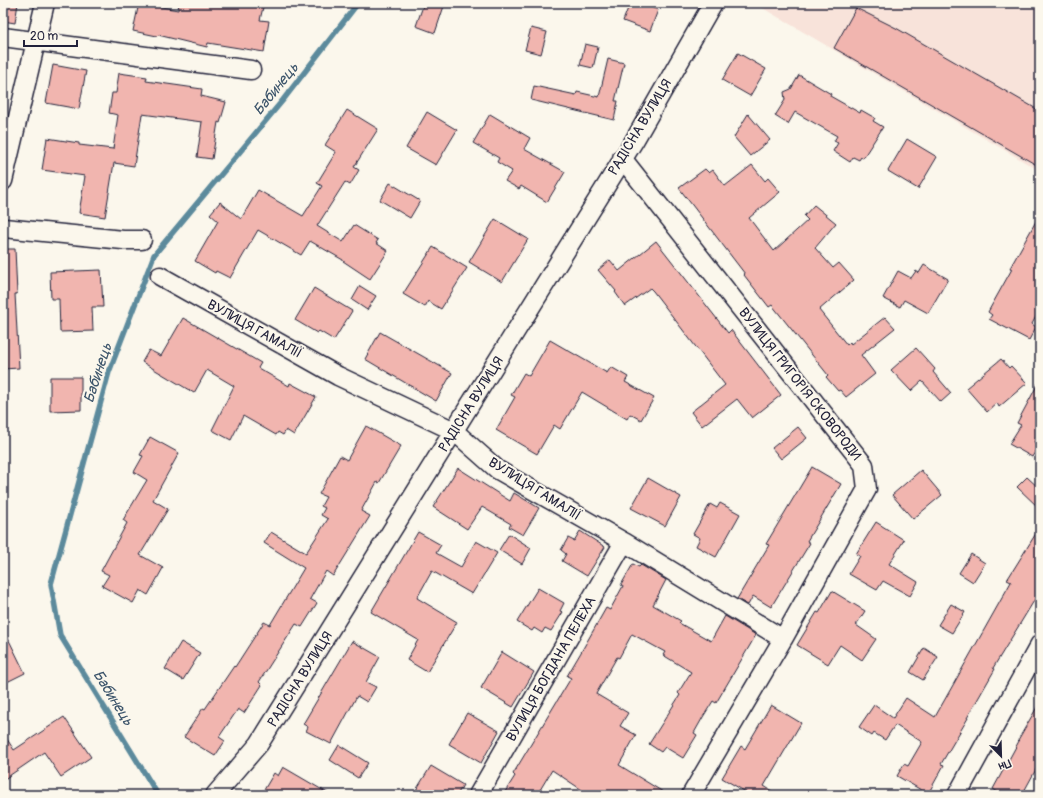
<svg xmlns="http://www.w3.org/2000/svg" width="1043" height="798" font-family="Pangolin,sans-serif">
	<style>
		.built { fill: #f8e3da }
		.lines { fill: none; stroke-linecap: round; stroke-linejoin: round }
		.stream { stroke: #5b8a9c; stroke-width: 5.5 }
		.building { fill: #f1b5af; stroke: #22223b }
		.street-casing { stroke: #22223b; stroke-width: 21 }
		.street { stroke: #fbf7ec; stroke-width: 18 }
		.labels { text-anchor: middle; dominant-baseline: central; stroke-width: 4; stroke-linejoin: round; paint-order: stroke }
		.street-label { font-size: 14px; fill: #22223b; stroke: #fbf7ec }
		.water-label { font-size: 15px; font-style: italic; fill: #3e566c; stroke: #fbf7ec }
	</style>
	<rect width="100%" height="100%" fill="#fbf7ec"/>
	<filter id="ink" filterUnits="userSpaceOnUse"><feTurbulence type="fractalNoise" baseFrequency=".025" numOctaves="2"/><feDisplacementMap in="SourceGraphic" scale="8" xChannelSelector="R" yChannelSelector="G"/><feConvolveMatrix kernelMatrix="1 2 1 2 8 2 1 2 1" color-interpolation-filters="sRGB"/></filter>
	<g filter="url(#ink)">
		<path class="built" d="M754,3H1040V171Z"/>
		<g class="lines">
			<path class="stream" d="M158,795L60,635L51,584L109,372L154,255L283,100L358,3"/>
		</g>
		<path class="building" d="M3,3H18L15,23L3,21Z
			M139,3L178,10L179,3H264L260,20L269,21L264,52L208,43L207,47L158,35L157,36L133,31Z
			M424,3H445L435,33L416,26Z
			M630,3H641L658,10L650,31L623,21Z
			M856,8L896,28L1040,111V167L834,48Z
			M531,28L547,32L541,54L525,50Z
			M585,44L598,47L593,68L580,65Z
			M738,53L766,69L750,96L722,80Z
			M608,59L624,63L615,101H618L614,120L531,100L534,86L576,95L577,92L599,97Z
			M53,65L86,71L79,109L46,103Z
			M119,73L147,77L146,81L202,89L201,96L226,102L220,123L218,122L212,159L197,157L202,122L142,114L134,166L114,163L105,217L79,213L85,176L42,170L47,138L79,143V145L113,149L118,115L109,113L112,93H116Z
			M799,75L831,94L830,96L860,113L861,110L875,118L873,121L883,127L863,158L861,157L859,160L853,157L850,162L833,151L838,143L834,141L837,136L795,112L788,124L775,116L785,100L784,92L791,89Z
			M347,110L378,129L354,167L359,170L350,185L345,182L317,226L343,242L354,225L378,240L376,243L388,251L370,279L343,261V260L310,241L301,255L258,230L230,278L216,271L215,273L195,261L218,221L210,214L220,202L241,219L258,190L303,216L322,186L317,183L336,152L325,145Z
			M427,112L457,130L436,165L406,148Z
			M490,114L530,138L524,149L565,172L547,202L521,186L519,189L505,181L512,171L497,162L499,158L473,143Z
			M748,114L770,140L750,156L734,137Z
			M907,139L937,157L918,189L888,171Z
			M752,165L765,181L768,178L780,192L749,218L774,251L808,220L804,216L814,205L836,223L815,248L833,268L839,263L854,280L819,310L847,345L850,342L851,344L885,317L895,328L861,355L875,374L846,397L840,390L838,391L826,377L828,375L772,305L769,307L744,275L745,274L679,188L705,169L709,173L713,170L725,186Z
			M390,183L420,201L410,218L380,200Z
			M1040,214V309L1032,324L1036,327L1029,340L989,319L992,315L988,312L1012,269L1010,268Z
			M495,219L528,239L502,282L469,262Z
			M656,241L728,333L731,330L781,395L752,418L737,399L702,426L691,412L725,385L653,291L650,288L625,306L615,292L616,291L598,270L610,260L619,271Z
			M433,247L467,268L441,309L428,301L425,307L403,294Z
			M3,249H15L17,294H15L19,368L3,369Z
			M924,265L948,279L928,313L904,300L900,307L883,298L898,271L911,278L916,271L919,273Z
			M101,270L103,307H92L93,331L60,332L59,299H51L50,272Z
			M360,286L376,296L367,310L352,300Z
			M314,288L352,311L334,340L319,331L317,333L295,320Z
			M183,318L261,363L258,368L289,386L290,383L316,397L294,435L286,430L283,435L278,432L276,435L243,416L231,440L212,430L234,386L207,370L194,393L142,362L149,350L161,356Z
			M380,332L452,373L436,401L365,359Z
			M550,340L607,373L611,367L628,377L625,382L654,398L641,420L630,414L627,419L582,392L560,429L554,425L537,454L496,430L515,397L511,395L524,373L529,376Z
			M916,348L935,369L933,372L951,393L941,402L922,381L911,391L891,370Z
			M1001,359L1009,368L1011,366L1027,383L999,407L997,403L987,412L966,388Z
			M50,377H81V410L50,411Z
			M1040,380V431L1034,442L1039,445L1032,457L1009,444L1021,425L1017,423Z
			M366,426L401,446L379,483L377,482L361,511L370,516L333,576L326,571L310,599L317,603L302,627L296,624L259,682L262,685L244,713L238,709L219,737L225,741L215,756L184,737L203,708L205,709L234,666L235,667L264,622L270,625L304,568L264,543L271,532L306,553L328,519L321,515L325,508L321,506L326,497L319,494L340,456L347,460Z
			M798,427L807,438L781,459L772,448Z
			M150,437L179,453L153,500L168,509L140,555L163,568L148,595L140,590L133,603L102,586L109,575L101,571L127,523L123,520L147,480L134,472L143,456L140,455Z
			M812,467L841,484L807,541L810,543L771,607L753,596L748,605L737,599L769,545L766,544Z
			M458,468L510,501L514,493L539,508L523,535L509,527L511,524L482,507L467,529L433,507Z
			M921,470L942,495L913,519L892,495Z
			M1027,477L1040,489V509L1017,487Z
			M648,478L681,497L665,526L631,508Z
			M720,503L740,514L716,557L696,546L700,538L693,534L710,504L717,508Z
			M876,522L904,540L889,564L918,582L910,596L883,581L877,590L849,574L860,556L856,554Z
			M1040,527V591L993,668L995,669L967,718H968L941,764L944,765L928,794L897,776L904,764L908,766L922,742L895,725L885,740L874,733L872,736L859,727L874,705L893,718L906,698L935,717L1011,582L1007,580Z
			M580,531L605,547L587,576L562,561L566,554L561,550L568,538L574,541Z
			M418,532L441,545L436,553L461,567L476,541L497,553L472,594L432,571L417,598L457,622L427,672L407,660L418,640L371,612Z
			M509,534L531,548L522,564L499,550Z
			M971,554L985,563L973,582L959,573Z
			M633,564L639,567L641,565L666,580L653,605L681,621L679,623L711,641L725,616L756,635L716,703L713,701L703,717L694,733L697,735L683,758L665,747L661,752L649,744L680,695L678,693L691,672L663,655L665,652L632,634L619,658L617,657L596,694L628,713L620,726L636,735L619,765L668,795H578L582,790L552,770L537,795H503L515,776L513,774L571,678L567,676L580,654L606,608L610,610L623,586L621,585Z
			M538,588L564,603L560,611L563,612L551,631L545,628L542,633L534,628L532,631L517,622Z
			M832,591L865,611L856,625L876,639L862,660L840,645L828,664L797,645L817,612L819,613Z
			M951,604L965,612L952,633L938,625Z
			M3,628L25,673L3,684Z
			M352,641L380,657L366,682L376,687L367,702L357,696L331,744L306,731L308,727L303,724Z
			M181,642L200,653L183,680L165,669Z
			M924,648L938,657L923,680L910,672Z
			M502,652L534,672L513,707L481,688Z
			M1040,702V762L1022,795H1003L993,789L1019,741L1018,740Z
			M771,705L801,723L764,786L778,795H751L722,778L741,746L745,749Z
			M467,713L499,731L481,763L449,744Z
			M64,717L91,757L61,777L44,752L3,780V733L14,750Z
			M339,745L368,763L358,778L330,760Z
			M431,766L463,785L457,795H413Z
			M283,767L331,795H261L274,773L278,776Z"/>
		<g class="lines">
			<g class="street-casing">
				<path id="street" d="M3,37L251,70
					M622,158L864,465L867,489L783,639L691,795
					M3,181L45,3
					M4,228L123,240H142
					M160,276L338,376L454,431L498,470L624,542L783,639
					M215,795L259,744L634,141L713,3
					M478,795L624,542
					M957,795L1040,644"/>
			</g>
			<use href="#street" class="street"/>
		</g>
	</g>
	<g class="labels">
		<g class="street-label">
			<text transform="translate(640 127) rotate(-59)">РАДІСНА ВУЛИЦЯ</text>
			<text transform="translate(255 329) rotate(29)">ВУЛИЦЯ ГАМАЛІЇ</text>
			<text transform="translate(800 384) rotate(52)">ВУЛИЦЯ ГРИГОРІЯ СКОВОРОДИ</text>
			<text transform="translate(471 404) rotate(-58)">РАДІСНА ВУЛИЦЯ</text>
			<text transform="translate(535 489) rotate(32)">ВУЛИЦЯ ГАМАЛІЇ</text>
			<text transform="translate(551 669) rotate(-60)">ВУЛИЦЯ БОГДАНА ПЕЛЕХА</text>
			<text transform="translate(300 679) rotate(-58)">РАДІСНА ВУЛИЦЯ</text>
		</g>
		<g class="water-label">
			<text transform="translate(276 89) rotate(-51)">Бабинець</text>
			<text transform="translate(98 373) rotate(-72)">Бабинець</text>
			<text transform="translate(113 698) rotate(58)">Бабинець</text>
		</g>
	</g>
	<rect width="1043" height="798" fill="none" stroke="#fbf7ec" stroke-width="16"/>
	<rect x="8" y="8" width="1027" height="782" fill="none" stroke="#22223b" stroke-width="1.5" filter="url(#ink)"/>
	<g transform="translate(1001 756) rotate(157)" stroke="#fbf7ec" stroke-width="3" paint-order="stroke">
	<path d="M0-3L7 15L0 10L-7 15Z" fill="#22223b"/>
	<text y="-6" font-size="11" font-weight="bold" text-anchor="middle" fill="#22223b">Пн</text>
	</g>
	<path d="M24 40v6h53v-6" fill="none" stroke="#22223b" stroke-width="2"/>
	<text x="30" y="40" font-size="12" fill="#22223b" stroke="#fbf7ec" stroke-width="3" paint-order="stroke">20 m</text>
</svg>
